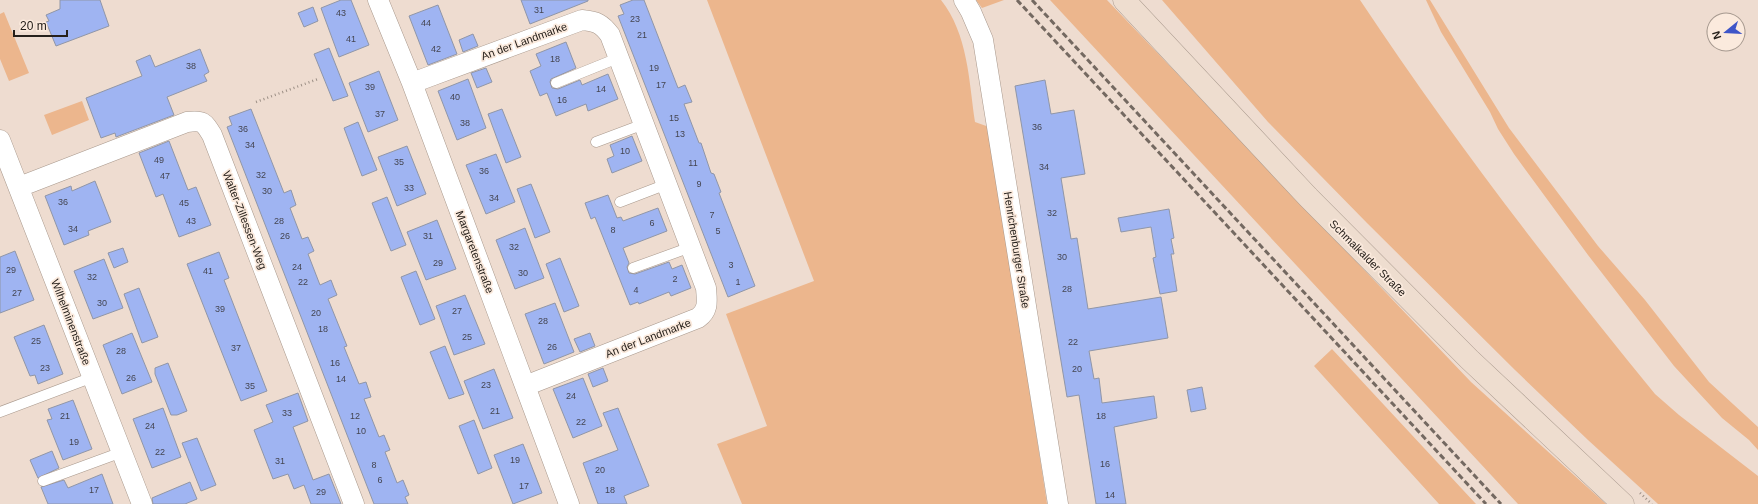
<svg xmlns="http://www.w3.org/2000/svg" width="1758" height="504" font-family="Helvetica,sans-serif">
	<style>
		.green { fill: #ecb68d }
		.building { fill: #9fb4f2; stroke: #9096a7 }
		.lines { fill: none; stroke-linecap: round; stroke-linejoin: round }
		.service-casing { stroke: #a9998d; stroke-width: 11 }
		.minor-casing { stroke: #a9998d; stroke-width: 21 }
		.secondary-casing { stroke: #a9998d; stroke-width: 23 }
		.path { stroke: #9c8f85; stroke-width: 2.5; stroke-dasharray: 1 3; stroke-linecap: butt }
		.service { stroke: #fff; stroke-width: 10 }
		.minor { stroke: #fff; stroke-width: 20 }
		.secondary { stroke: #eeddcf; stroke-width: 22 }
		.rail { stroke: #746961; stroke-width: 3; stroke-dasharray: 6 3; stroke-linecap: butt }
		.labels { text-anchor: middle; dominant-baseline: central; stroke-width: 3.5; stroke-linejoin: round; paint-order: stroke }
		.number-label { font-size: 9px; fill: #444551 }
		.street-label { font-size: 11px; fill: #26201b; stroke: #fbeadd }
	</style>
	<rect width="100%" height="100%" fill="#eedcd0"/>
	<path class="green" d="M707,0H941C968,34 969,81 975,122L989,127L1047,504H742L717,444L767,426L726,314L814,281Z
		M976,0H1004L982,8Z
		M1050,0H1107L1471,382L1606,504H1518Z
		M1162,0H1360C1451,137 1551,267 1655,394L1679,415L1758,476V504H1658L1588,440L1515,370L1367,223L1268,122Z
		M1426,0H1430L1509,128L1598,246L1645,300L1709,382L1758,427V450L1749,440L1722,418L1674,366L1588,255L1514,154L1498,129L1490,112L1441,32Z
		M4,12L29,73L9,81L0,59V14Z
		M82,101L89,120L52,135L44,115Z
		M1332,349L1476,504H1439L1314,366Z"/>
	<path class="building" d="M60,0H100L109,26L56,46L46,22L49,21L46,15L60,9Z
		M341,0H351L369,45L339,57L321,8Z
		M521,0H588V1L530,24Z
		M633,0H644L678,88L685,85L692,102L684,104L699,143H701L711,173L714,174L721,192L719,193L755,286L728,297L618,16L624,14L620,5Z
		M438,5L457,54L428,65L409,16Z
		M313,7L318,21L304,27L298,13Z
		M473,34L478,46L463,52L459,40Z
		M566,42L576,68L551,79L550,82L552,88L558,89L580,80L582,85L608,74L618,99L588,111L586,104L556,116L547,93L540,96L530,71L541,66L536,54Z
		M329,48L348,96L333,101L314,54Z
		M200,49L209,72L204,75L207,81L167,97L174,115L116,137L115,133L101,138L86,98L142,76L136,61L150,55L155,67Z
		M486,68L492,82L477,88L471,73Z
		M379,71L398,120L368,132L349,83Z
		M468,79L486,128L457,140L438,91Z
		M1045,80L1051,114L1074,110L1085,174L1061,178L1071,239L1077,238L1088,309L1161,297L1168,338L1089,351L1094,379L1099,378L1102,403L1154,396L1157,418L1114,427L1126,504H1096L1079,395L1067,397L1015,86Z
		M251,109L284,193L291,190L296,205L290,208L302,239L308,237L314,251L308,254L320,285L331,280L334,288L337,295L328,299L347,346L344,347L359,384L366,382L371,397L364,399L379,437L384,435L390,450L385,452L397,483L403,480L409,495L405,497L408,504H374L227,127L232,125L229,117Z
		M502,109L521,157L506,163L488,114Z
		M358,122L377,170L362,176L344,128Z
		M632,136L642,161L612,173L607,159L614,156L610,145Z
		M169,141L188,190L196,187L211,225L179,237L163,194L156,197L139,153Z
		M407,146L426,194L397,206L378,157Z
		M496,154L515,202L486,214L466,165Z
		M95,181L111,222L88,231L89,235L64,245L45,196L71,186L72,191Z
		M531,184L550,232L535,238L517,189Z
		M608,195L617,218L621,217L623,221L658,208L667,231L623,248L629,263L627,267L629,273L635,274L669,262L672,269L682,265L691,288L671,296L669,292L639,304L638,302L630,305L595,217L591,219L585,203Z
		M387,197L406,245L391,251L372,203Z
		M1169,209L1174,238L1171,239L1174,254H1171L1177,291L1160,294L1153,258L1156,257L1151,227L1121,232L1118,218Z
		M437,220L456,269L426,280L407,232Z
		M525,228L544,278L515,289L496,240Z
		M123,248L128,262L114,268L108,253Z
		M15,251L34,300L0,313V257Z
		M219,252L229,278L224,280L267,391L241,401L187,264Z
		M560,258L579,306L564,312L546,264Z
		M104,259L123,308L93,319L74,271Z
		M416,271L435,319L420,325L401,277Z
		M139,288L158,337L142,343L124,294Z
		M465,295L485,344L454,355L436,306Z
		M555,303L574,352L544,364L525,314Z
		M44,325L63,374L38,384L35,375L30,376L14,337Z
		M132,333L152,382L122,394L103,345Z
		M590,333L595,346L580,352L574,339Z
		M445,346L464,394L449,399L430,352Z
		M168,363L187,411L177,415H171L155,374V368Z
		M603,368L608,381L593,387L588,374Z
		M494,369L513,418L483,429L464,381Z
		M583,378L602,426L573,438L553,389Z
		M1202,387L1206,409L1191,412L1187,390Z
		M298,393L308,421L293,427L313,480L329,474L341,504H311L304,485L294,489L288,474L273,479L254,430L273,422L266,405Z
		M73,400L92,449L63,460L47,420L52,419L48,409Z
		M163,408L181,457L152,468L133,419Z
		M618,408L649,486L624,496L627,504H598L583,463L618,450L603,413Z
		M474,420L492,468L478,474L459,426Z
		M197,438L216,485L201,491L182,443Z
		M523,444L542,493L513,504L494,455Z
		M52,451L59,468L38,478L30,460Z
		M102,474L113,504H48L41,487L64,480L68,488Z
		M190,482L197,499L185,504H153L152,498Z"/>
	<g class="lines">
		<g class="service-casing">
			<path id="service" d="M556,83L618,58
				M596,142L644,124
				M620,202L667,184
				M633,268L691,247
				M0,412L93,377
				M43,481L122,452"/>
		</g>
		<g class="minor-casing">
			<path id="minor" d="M378,0L412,83L569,504
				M964,0L971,12L983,40L1058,504
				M412,83L582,20C596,21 602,24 610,35L706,288C707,301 709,310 698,318L525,386
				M0,140L142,504
				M19,187L187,122C203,120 204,122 212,135L354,504"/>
		</g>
		<g class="secondary-casing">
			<path id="secondary" d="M1124,0L1308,197L1469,359L1623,504"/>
		</g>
		<path class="path" d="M256,102L318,79
			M1640,493L1652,504"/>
		<use href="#service" class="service"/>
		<use href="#minor" class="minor"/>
		<use href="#secondary" class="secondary"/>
		<path class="rail" d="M1017,0L1486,504
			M1032,0L1501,504"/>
	</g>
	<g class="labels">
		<g class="number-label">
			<text x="539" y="10">31</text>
			<text x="341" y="13">43</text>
			<text x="635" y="19">23</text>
			<text x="426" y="23">44</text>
			<text x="642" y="35">21</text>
			<text x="351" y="39">41</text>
			<text x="436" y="49">42</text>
			<text x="555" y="59">18</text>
			<text x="191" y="66">38</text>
			<text x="654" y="68">19</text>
			<text x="661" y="85">17</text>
			<text x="370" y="87">39</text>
			<text x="601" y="89">14</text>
			<text x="455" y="97">40</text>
			<text x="562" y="100">16</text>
			<text x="380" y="114">37</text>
			<text x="674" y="118">15</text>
			<text x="465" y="123">38</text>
			<text x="1037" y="127">36</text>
			<text x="243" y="129">36</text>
			<text x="680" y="134">13</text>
			<text x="250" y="145">34</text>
			<text x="625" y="151">10</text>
			<text x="159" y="160">49</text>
			<text x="399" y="162">35</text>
			<text x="693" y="163">11</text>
			<text x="1044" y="167">34</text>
			<text x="484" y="171">36</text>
			<text x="261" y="175">32</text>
			<text x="165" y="176">47</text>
			<text x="699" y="184">9</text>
			<text x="409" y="188">33</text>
			<text x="267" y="191">30</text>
			<text x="494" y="198">34</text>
			<text x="63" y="202">36</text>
			<text x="184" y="203">45</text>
			<text x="1052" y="213">32</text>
			<text x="712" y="215">7</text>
			<text x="191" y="221">43</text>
			<text x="279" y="221">28</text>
			<text x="652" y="223">6</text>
			<text x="73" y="229">34</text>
			<text x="613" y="230">8</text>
			<text x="718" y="231">5</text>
			<text x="285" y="236">26</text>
			<text x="428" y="236">31</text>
			<text x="514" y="247">32</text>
			<text x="1062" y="257">30</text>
			<text x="438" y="263">29</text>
			<text x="731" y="265">3</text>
			<text x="297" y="267">24</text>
			<text x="11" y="270">29</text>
			<text x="208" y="271">41</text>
			<text x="523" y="273">30</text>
			<text x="92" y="277">32</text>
			<text x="675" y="279">2</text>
			<text x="303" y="282">22</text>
			<text x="738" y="282">1</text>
			<text x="1067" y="289">28</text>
			<text x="636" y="290">4</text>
			<text x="17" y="293">27</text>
			<text x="102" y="303">30</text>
			<text x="220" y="309">39</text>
			<text x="457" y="311">27</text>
			<text x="316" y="313">20</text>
			<text x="543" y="321">28</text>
			<text x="323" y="329">18</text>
			<text x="467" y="337">25</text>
			<text x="36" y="341">25</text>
			<text x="1073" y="342">22</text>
			<text x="552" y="347">26</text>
			<text x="236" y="348">37</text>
			<text x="121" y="351">28</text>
			<text x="335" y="363">16</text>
			<text x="45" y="368">23</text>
			<text x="1077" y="369">20</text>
			<text x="131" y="378">26</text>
			<text x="341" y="379">14</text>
			<text x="486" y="385">23</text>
			<text x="250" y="386">35</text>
			<text x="571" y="396">24</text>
			<text x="495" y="411">21</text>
			<text x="287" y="413">33</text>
			<text x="65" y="416">21</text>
			<text x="355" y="416">12</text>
			<text x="1101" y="416">18</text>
			<text x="581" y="422">22</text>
			<text x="150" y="426">24</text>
			<text x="361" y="431">10</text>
			<text x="74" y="442">19</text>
			<text x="160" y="452">22</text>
			<text x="515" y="460">19</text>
			<text x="280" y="461">31</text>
			<text x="1105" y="464">16</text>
			<text x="374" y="465">8</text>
			<text x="600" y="470">20</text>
			<text x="380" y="480">6</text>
			<text x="524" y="486">17</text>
			<text x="94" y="490">17</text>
			<text x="610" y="490">18</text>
			<text x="321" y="492">29</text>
			<text x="1110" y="495">14</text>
		</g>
		<g class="street-label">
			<text transform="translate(524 41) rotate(-20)">An der Landmarke</text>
			<text transform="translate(245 220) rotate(69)">Walter-Zillessen-Weg</text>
			<text transform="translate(1017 250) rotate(81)">Henrichenburger Straße</text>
			<text transform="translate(475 252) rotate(69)">Margaretenstraße</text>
			<text transform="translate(1368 258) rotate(45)">Schmalkalder Straße</text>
			<text transform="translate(71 322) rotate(69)">Wilhelminenstraße</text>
			<text transform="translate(648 338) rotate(-21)">An der Landmarke</text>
		</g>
	</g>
	<g transform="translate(1726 32) rotate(252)"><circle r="19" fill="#fbeadd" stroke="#a6998f"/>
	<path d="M0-3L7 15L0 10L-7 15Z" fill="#3e55c8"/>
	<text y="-6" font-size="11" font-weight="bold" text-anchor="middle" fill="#26201b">N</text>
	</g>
	<path d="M14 30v6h53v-6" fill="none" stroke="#26201b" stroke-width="2"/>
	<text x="20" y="30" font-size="12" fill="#26201b" stroke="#fbeadd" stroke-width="3" paint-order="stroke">20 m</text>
</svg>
